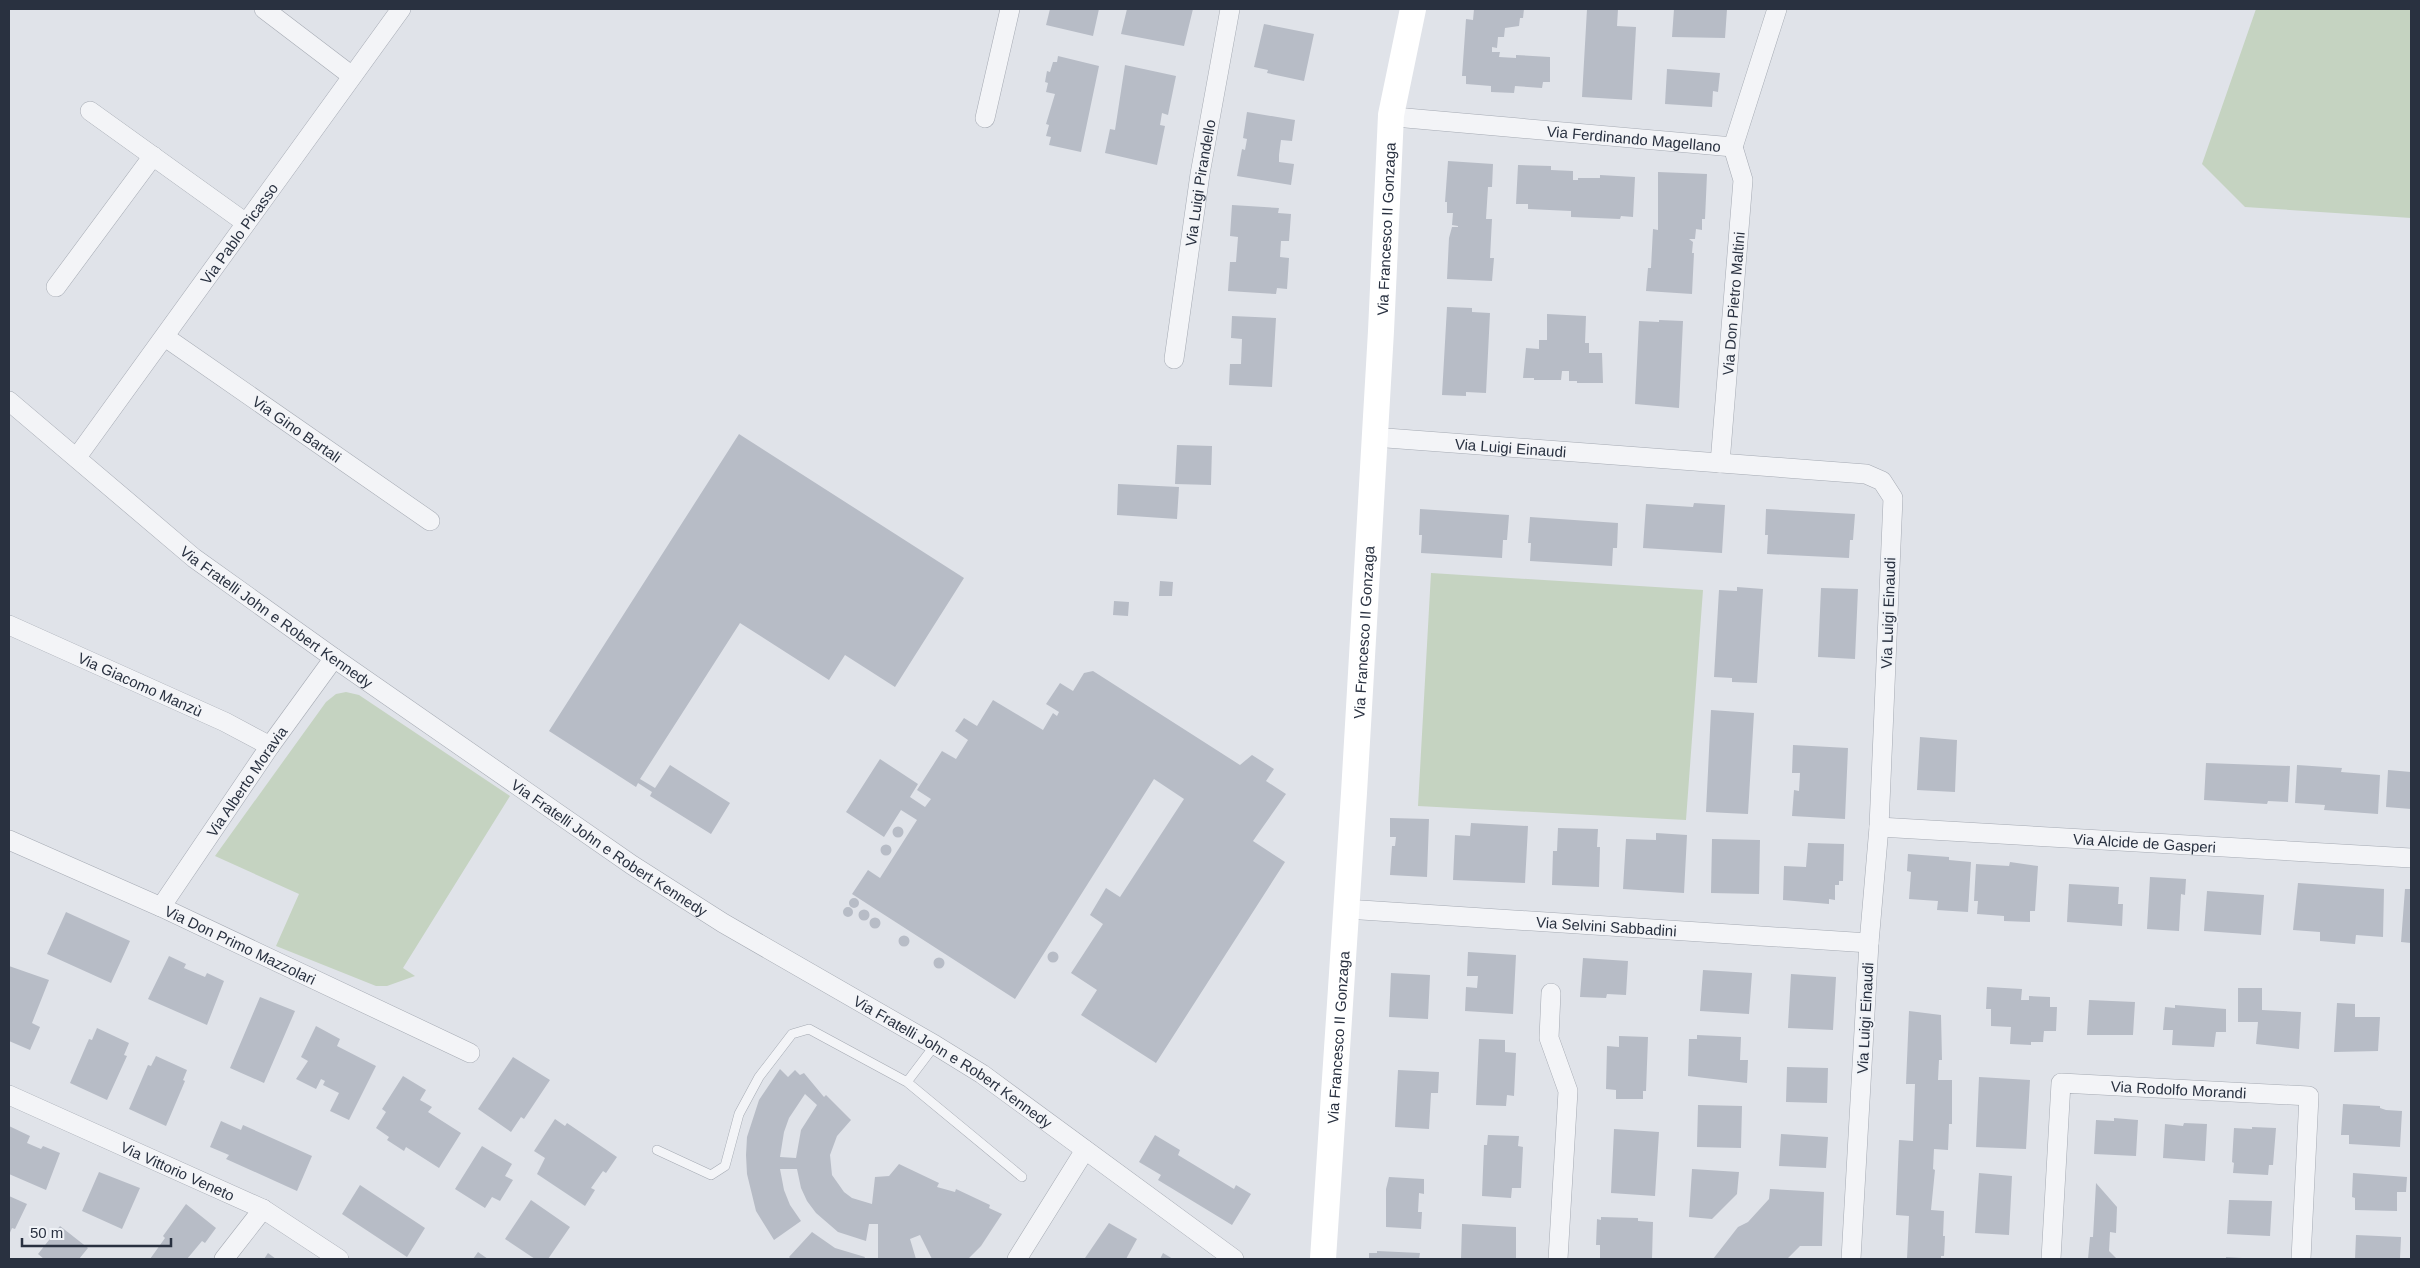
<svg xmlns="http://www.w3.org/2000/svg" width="2420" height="1268" font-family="Arial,sans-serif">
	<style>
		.green { fill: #c5d3c1 }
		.building { fill: #b7bcc6; fill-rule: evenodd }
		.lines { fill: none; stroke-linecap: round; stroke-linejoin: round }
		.lane-casing { stroke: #a5aab3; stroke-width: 10 }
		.street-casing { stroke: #a5aab3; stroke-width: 20 }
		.lane { stroke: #f3f4f7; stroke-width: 9 }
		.street { stroke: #f3f4f7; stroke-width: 19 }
		.secondary { stroke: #fff; stroke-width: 26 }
		.labels { text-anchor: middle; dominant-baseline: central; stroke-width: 4; stroke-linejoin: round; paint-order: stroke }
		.street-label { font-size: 15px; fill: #293140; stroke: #eff2f6 }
	</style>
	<rect width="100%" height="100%" fill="#e0e3e9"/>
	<path class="green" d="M2256,9H2411V218L2245,207L2202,164Z
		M1431,573L1703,590L1686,820L1418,806Z
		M346,692L359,695L510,796L403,968L415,976L387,986H376L276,946L299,894L215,856L326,702L336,694Z"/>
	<path class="building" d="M1050,9H1099L1093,36L1046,25Z
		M1127,9H1193L1184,46L1121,34Z
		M1474,9H1524L1523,18H1520L1519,26L1505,28L1504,37H1498L1497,48L1492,47V52H1500L1499,57L1516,58V55L1550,57V82H1543L1542,88L1515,86L1514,93L1491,92V86L1466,84V76H1462L1466,19L1473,20Z
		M1587,9H1618L1617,26L1636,27L1632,100L1582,97Z
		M1674,9H1727L1725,38L1672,37Z
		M1264,24L1314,34L1304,81L1267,73L1268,70L1254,67Z
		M1058,56L1099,66L1081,152L1049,145L1051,137L1046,136L1049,125L1046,124L1055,94L1046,92L1048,83L1045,82L1047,71L1050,72L1053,62H1057Z
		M1125,65L1176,76L1168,115L1162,113L1160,125L1165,126L1157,165L1105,153L1110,129L1115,130Z
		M1667,69L1720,73L1718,92L1713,91L1712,107L1665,104Z
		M1247,112L1295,120L1292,141L1281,140L1279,155V162L1294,164L1291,185L1237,176L1242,149L1245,150L1247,139L1243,138Z
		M1448,161L1493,164L1492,187H1488L1486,219H1492L1490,258H1494L1492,281L1447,279L1449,238L1452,227H1458V226L1452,225L1453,213H1447V202H1445Z
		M1518,165L1551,166V170L1573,171V180H1578V178H1600V175L1635,177L1633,217L1621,216L1620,219L1571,217V211L1528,209V204H1516Z
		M1658,172L1707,174L1705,219H1702V230L1696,229L1695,239H1689L1693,242L1692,253H1694L1692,294L1646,291L1648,268H1651L1653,229L1658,230Z
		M1232,205L1279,208L1278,213L1291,214L1289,241H1281L1280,257L1289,258L1287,289L1277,288L1276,294L1228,291L1230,262H1236L1238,237L1230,236Z
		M1447,307L1472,308V312L1490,313L1486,393L1466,392V396L1442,395Z
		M1547,314L1586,316L1585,343H1589V353H1602L1603,383H1577V381H1569V371H1562L1561,380H1534V378H1523L1526,348L1539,349V340H1547Z
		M1232,316L1276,318L1272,387L1229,385L1230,364H1241L1242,339L1231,338Z
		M1659,320L1683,321L1679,408L1635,404L1639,321L1659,322Z
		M739,434L964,578L895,687L845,655L829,680L740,623L640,779L655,788L670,765L730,803L711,834L650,796L652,792L638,783L636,787L549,731Z
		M1177,445L1212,446L1211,485L1175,484Z
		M1118,484L1179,487L1177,519L1117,515Z
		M1694,503L1725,505L1722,553L1643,548L1646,504L1693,507Z
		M1420,509L1509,515L1507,540H1503L1502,558L1421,553L1422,535H1419Z
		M1766,509L1855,514L1853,540H1850L1849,558L1767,554L1768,535H1765Z
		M1530,517L1618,523L1617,548H1613L1612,566L1530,561L1531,543H1528Z
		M1160,581L1173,582L1172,596H1159Z
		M1737,587L1763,589L1757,683L1732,682V678L1714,677L1719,590L1737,591Z
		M1821,588L1858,589L1855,659L1818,657Z
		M1114,601L1129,602L1128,616L1113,615Z
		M1093,671L1240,765L1252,755L1274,769L1266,781L1286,794L1253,841L1285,862L1156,1063L1081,1015L1097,990L1071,973L1103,924L1090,915L1106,888L1120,897L1184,799L1154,779L1015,999L852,894L868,870L880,878L917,820L901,810L884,837L846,812L880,759L918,784L910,797L925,807L931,799L917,790L942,751L956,759L968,740L955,731L964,718L977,726L993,700L1043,730L1053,713L1057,716L1059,712L1046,704L1060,683L1073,691L1084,673Z
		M1711,710L1754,713L1748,814L1706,812Z
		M1920,737L1957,740L1955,792L1917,790Z
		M1793,745L1848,748L1845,819L1792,816L1794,790L1799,791L1800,773H1792Z
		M2206,763L2290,766L2288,802L2268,801L2267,804L2204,800Z
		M2297,765L2342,768L2341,772L2380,775L2378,814L2324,810L2325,805L2295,803Z
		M2388,770L2411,772V809L2386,807Z
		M1390,818L1429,819L1427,877L1390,875L1392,846H1395L1396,837H1390Z
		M1471,823L1528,826L1525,883L1453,880L1455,835L1470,836Z
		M892.5 832a5.5 5.5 0 1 1 11 0a5.5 5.5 0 1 1-11 0Z
		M1558,828L1598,829L1597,847H1600L1599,887L1552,885L1553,851H1557Z
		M1656,833L1687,835L1684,893L1623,889L1626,839L1656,840Z
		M1712,839L1760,840L1759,894L1711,893Z
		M1808,843L1844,844L1843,881H1839V885H1835V900L1829,899V904L1783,900L1784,866L1806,867Z
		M880.5 850a5.5 5.5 0 1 1 11 0a5.5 5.5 0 1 1-11 0Z
		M1908,854L1949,857V860L1971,862L1968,912L1937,910L1938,901L1909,899L1911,872L1907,871Z
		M2010,862L2038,866L2035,911H2030V922L2004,921V916L1977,914L1978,901H1974L1976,864L2009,866Z
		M2150,877L2186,879L2185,895L2181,894L2179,931L2147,929Z
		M2298,883L2384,889L2383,937L2356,935L2355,944L2320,941V932L2293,930Z
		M2069,884L2119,887L2118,904H2123L2122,926L2067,922Z
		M2405,889H2411V943L2401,942Z
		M2207,891L2264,895L2261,935L2204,931Z
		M849 903a5 5 0 1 1 10 0a5 5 0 1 1-10 0Z
		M843 912a5 5 0 1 1 10 0a5 5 0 1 1-10 0Z
		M858.5 915a5.5 5.5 0 1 1 11 0a5.5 5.5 0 1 1-11 0Z
		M66,912L130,941L111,983L47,954Z
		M869.5 923a5.5 5.5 0 1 1 11 0a5.5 5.5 0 1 1-11 0Z
		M898.5 941a5.5 5.5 0 1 1 11 0a5.5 5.5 0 1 1-11 0Z
		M1047.5 957a5.5 5.5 0 1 1 11 0a5.5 5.5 0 1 1-11 0Z
		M1468,952L1516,955L1513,1014L1465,1011L1466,987L1477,988L1478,976H1467Z
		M169,956L186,964L184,968L205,977L207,973L224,981L207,1025L148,999Z
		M933.5 963a5.5 5.5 0 1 1 11 0a5.5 5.5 0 1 1-11 0Z
		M1583,958L1628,961L1626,995L1607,994L1606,998L1580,997Z
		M9,966L49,980L32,1023L40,1027L30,1050L9,1041Z
		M1703,970L1752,973L1749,1014L1700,1011Z
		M1391,973L1430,975L1428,1019L1389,1017Z
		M1791,974L1836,977L1833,1030L1788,1028Z
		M1987,987L2022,989L2021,1000H2029V996L2050,997V1007H2057L2056,1031H2044L2043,1042H2031V1045L2010,1044L2011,1027L1991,1026V1009H1986Z
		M2238,988H2262V1010L2301,1012L2299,1049L2256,1044L2258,1022H2238Z
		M260,997L295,1011L264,1083L230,1068Z
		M2089,1000L2135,1002L2133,1035H2087Z
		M2337,1003L2355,1004V1017H2380L2378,1051L2334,1052Z
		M2175,1005L2226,1009V1032H2216L2214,1047L2172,1045L2173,1030H2163L2165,1007L2175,1008Z
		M1909,1011L1941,1015L1942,1060H1939L1938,1080H1952V1124H1949L1948,1150L1934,1149L1933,1169L1935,1170L1931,1210L1944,1211L1943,1236H1945L1944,1256H1941V1259H1907L1909,1216L1896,1215L1899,1140L1913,1141L1915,1084H1906Z
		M316,1026L340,1039L337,1046L376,1066L349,1120L330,1111L339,1093L323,1085L325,1081L321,1079L316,1089L296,1079L308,1061L301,1057Z
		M97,1028L129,1043L124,1055L127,1056L107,1100L70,1083L89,1039L92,1040Z
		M1697,1035L1741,1037L1740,1060H1748L1747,1083L1688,1076L1689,1039H1697Z
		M1619,1036L1648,1037L1646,1091H1643V1099H1616V1090L1606,1089L1607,1046L1619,1047Z
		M1479,1039L1505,1040V1052L1516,1053L1514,1096L1507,1095L1506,1106L1476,1105Z
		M156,1056L187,1070L183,1080L185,1081L166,1126L129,1109L148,1065L151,1066Z
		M513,1057L550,1080L524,1119L521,1117L511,1132L478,1109Z
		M1787,1067L1828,1068L1827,1103L1786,1102Z
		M780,1069L788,1077L795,1070L800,1075L804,1073L824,1097L826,1095L851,1120L837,1136L830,1155L832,1175L844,1192L852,1198L872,1204L875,1177L889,1176L899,1164L939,1183L937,1187L955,1192L956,1189L990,1205L989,1208L1002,1214L981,1246L968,1259H932L920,1235L910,1239L916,1259H878V1224H869L866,1241L838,1232L816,1213L807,1201L801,1188L797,1169H780L784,1190L790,1205L801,1221L774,1240L756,1211L747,1174L746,1155L747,1137L759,1100ZM805,1094L817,1105L801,1130L796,1158L780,1157L784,1132L789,1118Z
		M1398,1070L1439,1072L1438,1093H1431L1429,1129L1395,1127Z
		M403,1076L426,1090L420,1100L432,1107L428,1112L461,1133L439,1168L406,1147L404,1151L387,1140L389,1137L376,1128L386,1112L382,1109Z
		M1979,1077L2030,1080L2026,1149L1976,1147Z
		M2343,1104L2380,1106V1108L2386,1110L2402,1111L2400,1147L2349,1144V1135H2341Z
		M1698,1105L1742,1106L1741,1148L1697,1147Z
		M2114,1118L2138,1120L2136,1156L2094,1154L2096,1120L2114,1121Z
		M555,1119L565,1126L567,1123L617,1157L606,1173L603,1171L591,1188L595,1190L585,1206L537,1174L545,1158L534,1151Z
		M221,1121L241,1130L243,1125L312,1156L297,1191L226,1159L229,1155L210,1147Z
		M2184,1123L2207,1124L2205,1161L2163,1158L2165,1124L2183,1126Z
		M9,1126L30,1136L27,1143L41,1149L43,1146L60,1153L46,1190L9,1174Z
		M2252,1127L2276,1128L2273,1165H2269L2268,1175L2233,1173L2234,1163L2232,1162L2234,1128L2252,1129Z
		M1614,1129L1659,1132L1655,1196L1611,1193Z
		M1781,1134L1828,1137L1826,1168L1779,1166Z
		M1155,1135L1180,1150L1178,1155L1234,1189L1236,1185L1251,1194L1232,1225L1158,1180L1161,1175L1139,1162Z
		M1488,1135L1519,1136L1518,1146L1523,1147L1521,1188H1512L1511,1198L1482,1196L1484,1145H1487Z
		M482,1146L512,1164L505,1176L513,1180L500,1201L492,1197L485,1208L455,1189Z
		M1692,1169L1739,1172L1737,1194L1712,1219L1689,1217Z
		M99,1172L140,1188L122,1229L82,1211Z
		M1979,1173L2012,1176L2009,1235L1975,1233Z
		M2353,1173L2407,1177L2406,1192H2397V1211L2355,1210V1198L2352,1197Z
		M1389,1177L1424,1179V1194L1419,1193L1418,1212H1422L1421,1229L1386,1227V1189Z
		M2096,1183L2117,1207L2116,1233L2110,1232L2109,1251L2117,1259H2088L2090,1237H2093Z
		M360,1185L425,1228L407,1257L342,1214Z
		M1770,1189L1824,1192L1822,1246H1800L1787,1259H1713L1738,1227L1748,1222L1769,1199Z
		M9,1196L27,1204L15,1229L12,1228L9,1235Z
		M531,1200L570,1227L548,1259H535L505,1239Z
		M2229,1200L2272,1201L2270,1236L2227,1234Z
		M186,1204L216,1228L205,1243L202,1241L187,1259H150L165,1238L163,1236Z
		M1601,1217L1638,1218V1221L1653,1222L1652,1259L1600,1258V1245H1596L1597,1219L1601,1220Z
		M1109,1223L1137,1239L1126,1259L1085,1258Z
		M1462,1224L1516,1227V1259H1461Z
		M60,1226L88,1248L79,1259H44L38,1254Z
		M812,1232L835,1248L865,1257L864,1259H791L789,1257Z
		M2356,1235L2401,1237L2400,1259H2355Z
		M1377,1251L1420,1253L1419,1259H1369V1253H1377Z
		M478,1252L488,1259H473Z
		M268,1253L276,1259H264Z
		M1163,1253L1173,1259H1160Z
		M2226,1257L2242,1258V1259H2226Z"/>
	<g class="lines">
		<g class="lane-casing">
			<path id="lane" d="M907,1082L1022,1177
				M657,1150L711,1175L725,1166L739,1114L759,1077L792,1034L809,1029L907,1082L935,1045"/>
		</g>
		<g class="street-casing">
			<g id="street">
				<path d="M264,9L352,76"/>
				<path d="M90,111L246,223"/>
				<path id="s1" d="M1391,115L1406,118L1733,147"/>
				<path d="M985,118L1010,9"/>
				<path d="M1733,147L1777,9"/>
				<path d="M56,287L153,156"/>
				<path id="s2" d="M165,337L430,521"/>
				<path id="s3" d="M1174,359L1200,174L1230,9"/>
				<path id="s4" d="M9,401L194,558L334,658L632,865L723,923L935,1045L982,1074L1234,1259"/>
				<path id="s5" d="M1373,437L1866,474L1882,481L1893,498L1879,827L1869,943L1851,1259"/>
				<path id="s6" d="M77,457L401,9"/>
				<path id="s7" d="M1720,463L1743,180L1733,147"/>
				<path id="s8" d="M9,625L225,722L270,746"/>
				<path id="s9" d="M1879,827L2411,858"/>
				<path id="s10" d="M9,840L161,907L470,1053"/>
				<path id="s11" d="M161,907L270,746L334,658"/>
				<path id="s12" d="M1346,909L1869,943"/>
				<path d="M1551,993L1549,1038L1568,1091L1558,1259"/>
				<path id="s13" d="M9,1095L263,1209L339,1259"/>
				<path d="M224,1259L263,1209"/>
				<path d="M1017,1259L1085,1150"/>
				<path id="s14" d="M2051,1259L2061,1083L2309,1096L2301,1259"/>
			</g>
		</g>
		<use href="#lane" class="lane"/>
		<use href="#street" class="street"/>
		<path class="secondary" id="s15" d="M1323,1259L1354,793L1381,331L1391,115L1413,9"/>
	</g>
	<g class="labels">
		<g class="street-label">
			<text stroke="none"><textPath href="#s1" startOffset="244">Via Ferdinando Magellano</textPath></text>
			<text stroke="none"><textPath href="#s3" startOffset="178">Via Luigi Pirandello</textPath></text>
			<text stroke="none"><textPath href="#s15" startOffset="1032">Via Francesco II Gonzaga</textPath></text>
			<text stroke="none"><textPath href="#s6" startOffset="276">Via Pablo Picasso</textPath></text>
			<text stroke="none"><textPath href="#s7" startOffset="160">Via Don Pietro Maltini</textPath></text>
			<text stroke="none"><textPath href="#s2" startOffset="161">Via Gino Bartali</textPath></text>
			<text stroke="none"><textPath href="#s5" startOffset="138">Via Luigi Einaudi</textPath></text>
			<text transform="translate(1888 613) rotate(-88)">Via Luigi Einaudi</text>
			<text stroke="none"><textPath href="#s4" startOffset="344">Via Fratelli John e Robert Kennedy</textPath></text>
			<text stroke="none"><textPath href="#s15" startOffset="628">Via Francesco II Gonzaga</textPath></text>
			<text stroke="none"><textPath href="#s8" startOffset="144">Via Giacomo Manzù</textPath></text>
			<text stroke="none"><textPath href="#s11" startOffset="152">Via Alberto Moravia</textPath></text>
			<text stroke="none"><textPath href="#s9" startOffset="266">Via Alcide de Gasperi</textPath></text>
			<text stroke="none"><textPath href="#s4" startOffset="749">Via Fratelli John e Robert Kennedy</textPath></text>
			<text stroke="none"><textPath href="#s12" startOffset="261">Via Selvini Sabbadini</textPath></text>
			<text stroke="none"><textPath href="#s10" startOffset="254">Via Don Primo Mazzolari</textPath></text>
			<text transform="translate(1865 1018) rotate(-87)">Via Luigi Einaudi</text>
			<text stroke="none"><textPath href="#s15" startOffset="222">Via Francesco II Gonzaga</textPath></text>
			<text stroke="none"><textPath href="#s4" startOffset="1154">Via Fratelli John e Robert Kennedy</textPath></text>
			<text stroke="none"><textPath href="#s14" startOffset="294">Via Rodolfo Morandi</textPath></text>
			<text stroke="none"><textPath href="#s13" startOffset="185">Via Vittorio Veneto</textPath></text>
		</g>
	</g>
	<rect width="2420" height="1268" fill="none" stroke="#293140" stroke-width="20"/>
	<path d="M22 1238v8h149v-8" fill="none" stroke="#293140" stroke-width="2.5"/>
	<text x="30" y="1238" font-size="15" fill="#293140" stroke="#eff2f6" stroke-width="4" paint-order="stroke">50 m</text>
</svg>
